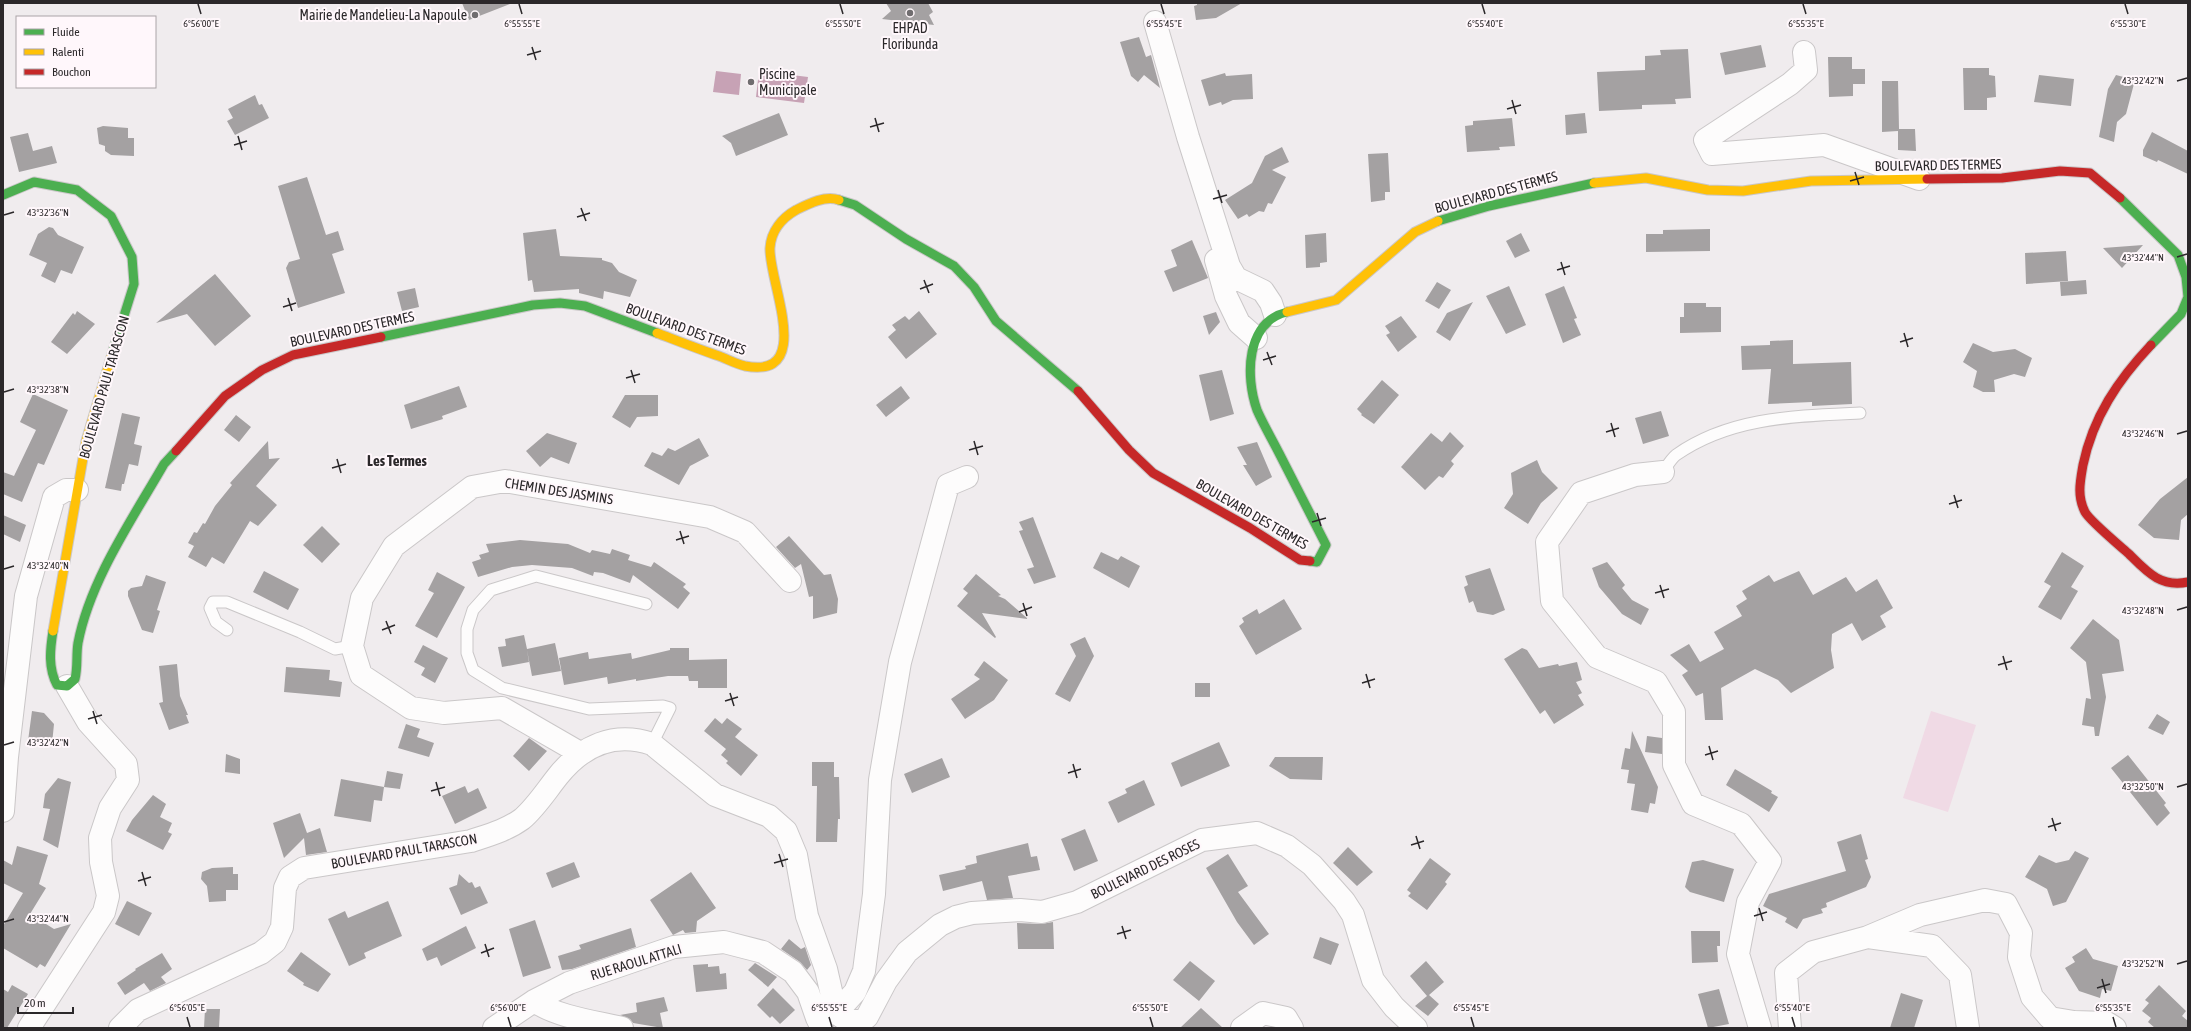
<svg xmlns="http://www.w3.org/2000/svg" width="2191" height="1031" font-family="'Asap Condensed',sans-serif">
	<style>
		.green { fill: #f0dae5 }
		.water { fill: #c7a2b5 }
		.building { fill: #a4a1a2 }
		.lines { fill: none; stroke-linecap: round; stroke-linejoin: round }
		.lane-casing { stroke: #cac7c8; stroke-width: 13 }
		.street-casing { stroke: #cac7c8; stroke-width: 24 }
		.fast-casing { stroke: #cac7c8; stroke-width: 11 }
		.slow-casing { stroke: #cac7c8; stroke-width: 11 }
		.jam-casing { stroke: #cac7c8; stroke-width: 11 }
		.lane { stroke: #fdfcfc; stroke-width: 11 }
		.street { stroke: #fdfcfc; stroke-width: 22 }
		.fast { stroke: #4caf50; stroke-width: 9 }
		.slow { stroke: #ffc107; stroke-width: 9 }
		.jam { stroke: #c62828; stroke-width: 9 }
		.ticks { fill: none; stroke: #2b282a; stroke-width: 1.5 }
		.poi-dot { fill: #706d6f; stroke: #fff7fb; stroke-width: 1.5 }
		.labels { text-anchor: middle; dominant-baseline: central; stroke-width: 4; stroke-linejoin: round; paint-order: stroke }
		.poi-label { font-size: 14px; fill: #2b282a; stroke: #fff7fb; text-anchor: end }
		.street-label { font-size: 14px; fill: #2b282a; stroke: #fff7fb }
		.neighbourhood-label { font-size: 15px; font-weight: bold; fill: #2b282a; stroke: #fff7fb }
		.ticks-label { font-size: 10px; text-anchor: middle; fill: #2b282a; stroke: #fff7fb; stroke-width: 4; stroke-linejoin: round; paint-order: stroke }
	</style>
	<rect width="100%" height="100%" fill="#f0ecee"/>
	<path class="green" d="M1931,711L1976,725L1948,812L1903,798Z"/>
	<path class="water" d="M716,71L741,74L739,95L713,92Z
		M759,71L808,77L804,103L756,97Z"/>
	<path class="building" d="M462,3H509L510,4L469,20Z
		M886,3H928L933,12L929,15L934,25L882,19L891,11Z
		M1197,3H1242L1216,18L1196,20L1194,6L1197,5Z
		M1139,37L1146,57L1151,55L1160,88L1144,75L1138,82L1131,76L1120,42Z
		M1761,45L1766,67L1725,75L1720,53Z
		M1688,49L1691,98L1675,99L1676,104L1642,105V109L1599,111L1597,72L1645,70V56L1661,55L1660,50Z
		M1828,57H1852V69H1865V84H1853V96L1829,97Z
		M1963,68H1989V75L1995,76L1996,97L1987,98V110H1964Z
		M1225,73L1226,76L1252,74L1253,99L1233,100L1222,105L1221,102L1209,106L1201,80Z
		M2039,75L2074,79L2071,106L2034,102Z
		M2116,75L2135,80L2126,114L2117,122L2114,142L2099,137L2108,89Z
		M1882,81H1898L1899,129H1915L1916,151L1898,150V131L1882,132Z
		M255,95L259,105L262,104L269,118L235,135L227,121L233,118L228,109Z
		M779,113L788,135L736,156L731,143L722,136Z
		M1585,113L1587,133L1566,135L1565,115Z
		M1512,118L1515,146L1499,147L1500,150L1467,152L1465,126L1473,125V121Z
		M103,126L128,128V138H134V156L111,155L105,151V146L99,144L97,128Z
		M2152,132L2188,151V174L2158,160L2157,162L2143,156V150Z
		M28,133L33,151L52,146L57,163L19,172L10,137Z
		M1282,147L1289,162L1272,170L1286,177L1272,204L1268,203L1264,212L1259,211L1249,217L1247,214L1238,219L1225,200L1252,183L1265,156Z
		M1388,153L1390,192H1385V200L1371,202L1368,154Z
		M307,177L326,235L338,231L344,250L332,254L345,293L298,308L286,268L289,262L300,259L278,186Z
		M49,227L53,228L58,235L84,247L72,274L61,270L55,283L41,276L47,263L29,255L38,234Z
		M556,229L560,256L602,258V260L612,263L619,272L637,280L630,297L604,291L603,299L579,293V289L534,292L532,280L528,281L523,233Z
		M1710,229V251L1646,252V234H1663V230Z
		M1326,233L1327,262L1320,263V267L1306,268L1305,235Z
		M1521,233L1530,251L1515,258L1506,241Z
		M1192,240L1208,278L1173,292L1164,271L1177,266L1171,250Z
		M2143,245L2122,268L2103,248Z
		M2066,251L2068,281L2026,284L2025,253Z
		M215,274L251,316L215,346L187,314L156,323Z
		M2086,280L2087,294L2061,296L2060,282Z
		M1437,282L1451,290L1439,309L1425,301Z
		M1509,286L1526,325L1506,334L1486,296Z
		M1564,286L1577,318L1574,319L1581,335L1563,343L1545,294Z
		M415,288L419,307L402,311L397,292Z
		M1473,302L1450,341L1436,332L1447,313Z
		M1684,303H1706V307H1721V332L1680,333V317H1684Z
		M77,311L95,324L67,354L51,342L73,313L75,315Z
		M919,311L937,334L906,359L888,337L896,330L892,325L905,316L909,320Z
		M1216,312L1220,322L1209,335L1203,316Z
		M1401,316L1417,337L1398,352L1386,335L1390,333L1385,326Z
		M1793,340V364L1851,362L1852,404L1812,406V402L1768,404L1771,369L1742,370L1741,346L1770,345V341Z
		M1973,343L1993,352L2015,349L2032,358L2025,377L2014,374L1994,380L1995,392H1983L1973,387L1977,371L1963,362Z
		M1222,370L1234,414L1210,421L1199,375Z
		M1382,380L1399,395L1374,424L1361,415L1362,414L1357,409Z
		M459,386L467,407L442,416L443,419L411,429L404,405Z
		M901,386L910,398L886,417L876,405Z
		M33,394L68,410L44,465L38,463L22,502L3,494V472L14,476L36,430L20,422Z
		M625,395H658V416L637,417L630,428L612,417Z
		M1661,411L1669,436L1643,444L1635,418Z
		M122,413L140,417L134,444L142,446L138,466L129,464L124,484H122L121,491L105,488Z
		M236,415L251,427L239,442L224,430Z
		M1450,432L1464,446L1451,461L1454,464L1443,478L1439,476L1425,490L1401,467L1431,433L1442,442Z
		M547,433L577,443L569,464L551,457L540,467L526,451Z
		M699,438L709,456L690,466L679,485L644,466L652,452L662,456L668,448L675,451Z
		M268,441L269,459L280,458L256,486L277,505L258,526L250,521L224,564L212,557L206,567L188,557L194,546L188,543L194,532L197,533L203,523L205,524L215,506L232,485L230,483Z
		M1257,442L1272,477L1256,486L1243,465H1247L1237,447Z
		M1537,460L1542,472L1558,488L1541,503L1528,524L1504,508L1513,494L1511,473Z
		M2188,477V514L2181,520L2179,540L2154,538L2138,525L2160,499Z
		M3,515L26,525L20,542L3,534Z
		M1033,517L1056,577L1034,584L1027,569L1034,567L1019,531L1023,530L1019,522Z
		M322,526L340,544L322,563L303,545Z
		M789,536L824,575L831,574L838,599L837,613L813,619V596L809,597L801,564L795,568L776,547Z
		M520,540L568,544L590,553L592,550L610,554L612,549L630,555L628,560L651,567L654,562L686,584L683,587L690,593L678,609L633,575L630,583L603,573L594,572L593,576L572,568L532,565L512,567L478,577L472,562L481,559L479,555L489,552L486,544Z
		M1101,552L1118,560L1121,556L1140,566L1129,588L1093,568Z
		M2062,552L2084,566L2071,587L2078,591L2061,620L2038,607L2051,586L2044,582Z
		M1607,562L1625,585L1622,588L1632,600L1649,609L1641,625L1622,614L1599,587L1592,568Z
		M1490,568L1505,610L1493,615L1477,612L1473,601L1469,603L1464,587L1468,585L1465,576Z
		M264,571L299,589L288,610L253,592Z
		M1799,571L1813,595L1846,577L1856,592L1877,579L1893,608L1880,616L1886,627L1862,641L1852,623L1832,634L1831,650L1834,668L1791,693L1778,680L1755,669L1721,688L1723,720H1705L1703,693L1696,696L1682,675L1688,671L1670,655L1689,644L1700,662L1724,649L1714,632L1742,616L1736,606L1747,599L1742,591L1769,575L1774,582Z
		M437,572L465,587L437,638L415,626L434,593L428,590Z
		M976,574L1001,595L998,596L1005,599L1028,619L982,613L996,637L995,638L957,606L968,593L963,589Z
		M146,575L166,582L157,610L160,611L153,633L142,630L128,596V591L131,588L142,586Z
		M1284,599L1302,629L1256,655L1239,626L1244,622L1242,618L1257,609L1259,614Z
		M2093,619L2119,640L2124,671L2102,674L2106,697L2099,736H2095L2094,727L2082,725L2086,698L2091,699L2086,662L2070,648Z
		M524,635L527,649L555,643L561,671L532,676L527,650L529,662L502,667L498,647L506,646L505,639Z
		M1085,637L1094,656L1070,702L1055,694L1076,656L1070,644Z
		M423,645L448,658L435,683L421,675L425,668L414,662Z
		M670,648H689V660L727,659V688H698V681H689L688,676H668L636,681V679L608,684L607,677L564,685L559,658L588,652L589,659L631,653L632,659L670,650Z
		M1522,648L1527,650L1539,668L1558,664L1559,666L1577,662L1582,680L1576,682L1582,693L1578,695L1584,705L1554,724L1545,710L1540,714L1504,659Z
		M984,661L1008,680L994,700L965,719L951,699L980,679L974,675Z
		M177,664L180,696L188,715H186L189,723L169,730L159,703L163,702L159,666Z
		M286,667L330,670L329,680L342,682L340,697L284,692Z
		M1195,683H1210V697H1195Z
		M32,711L44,713L54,724L52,744L28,741Z
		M2157,714L2170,722L2163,735L2148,728Z
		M715,718L722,724L727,718L742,729L735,737L758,755L741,776L726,763L728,761L721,755L726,749L704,731Z
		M406,724L420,729L417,737L434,743L429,757L398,748Z
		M1632,731L1658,787L1655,804L1650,803L1648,813L1631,810L1635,784L1627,783L1629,770L1621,769L1625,748L1630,749Z
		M1647,736L1662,738V754L1645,752Z
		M529,738L547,751L529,771L513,756Z
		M1219,742L1230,766L1181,787L1171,763Z
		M226,754L240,759V774L225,772Z
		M2128,755L2166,803L2164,805L2170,813L2157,826L2111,768Z
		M1275,757H1323L1322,780L1290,779L1269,766Z
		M942,758L950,777L912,793L904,774Z
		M812,762H834V777H839L840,819H838L837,842H816L817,786H812Z
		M1735,769L1772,791L1771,793L1778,797L1769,812L1726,785Z
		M387,771L403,774L400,789L384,787Z
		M58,778L71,782L58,848L43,840L50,809L43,808L45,794Z
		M341,779L384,787L382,801L374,800L371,822L334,816Z
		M1144,780L1155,805L1118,823L1108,802L1127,793L1125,789Z
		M465,786L468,793L478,788L487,808L455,824L442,796Z
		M153,795L166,804L160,817L172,823L168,832L172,834L163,850L126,831L132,820Z
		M300,813L307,833L320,828L327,852L306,855L304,838L284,858L273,823Z
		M1085,829L1098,861L1074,871L1061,839Z
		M1861,834L1868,859L1865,860L1871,877L1866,887L1826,903L1827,907L1821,909L1823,913L1803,919L1797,929L1785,922L1787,918L1763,906L1769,894L1846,871L1837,842Z
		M1028,843L1031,857L1037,856L1040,870L1008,876L1013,898L987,900L982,881L943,891L939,875L966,869L965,866L977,863L976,856Z
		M17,846L48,855L39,884L46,888L30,914L54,929L71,924L45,967L40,964L37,968L3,948V926L23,893L3,883V860L12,865Z
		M1348,847L1373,872L1357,886L1333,863Z
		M2075,851L2089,858L2066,902L2053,906L2047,889L2025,877L2039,855L2056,863L2069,860Z
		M1228,854L1248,886L1238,892L1269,934L1254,945L1237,922L1206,868Z
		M1430,858L1451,874L1445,882L1447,884L1427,910L1408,896L1411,893L1407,890Z
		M1703,860L1734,869L1724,902L1690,892L1685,887L1692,862Z
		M574,862L580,877L552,888L546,873Z
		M233,867V874H238V890H226V901L209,902L207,886L201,879L202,872L212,868Z
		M691,872L716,908L697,921L696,932L685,933L683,930L673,935L650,900Z
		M459,874L469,883L472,882L475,888L480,886L488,903L461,915L449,888L457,885Z
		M127,901L152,913L139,936L115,924Z
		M388,901L402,936L364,953L366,958L349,966L328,919L345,911L348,918Z
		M535,920L551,968L523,977L509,929Z
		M1053,922L1054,949H1018L1017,923L1041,924Z
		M466,926L476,948L441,966L437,957L427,961L422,949Z
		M631,928L636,947L572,969L562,970L558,956L581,949L579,945Z
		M1691,931H1720V946H1717L1718,962L1692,963Z
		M1320,937L1339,944L1331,965L1313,958Z
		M789,939L801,949L805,947L811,965L807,970L800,962L781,949Z
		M2086,948L2093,959L2118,966L2111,991L2102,989L2100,998L2079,991L2065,968L2075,962L2072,957Z
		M301,952L331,974L318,992L303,985L304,983L287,971Z
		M162,953L172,969L161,977L166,983L150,991L144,983L125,995L117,983L136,970L135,969Z
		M1190,961L1215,981L1199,1001L1173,980Z
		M1426,961L1444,982L1429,995L1439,1004L1428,1016L1415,1006L1427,996L1410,976Z
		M755,963L777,977L768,987L748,970Z
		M708,964V967L719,966L720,974L726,973L727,989L696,992L693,965Z
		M12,985L28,994L7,1028H3V989L8,992Z
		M2159,985L2186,1011L2182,1016L2188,1021V1028H2155L2148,1022L2151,1018L2142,1011L2149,1003L2145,1000Z
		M773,988L795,1010L780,1024L772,1016L770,1018L757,1005Z
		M1719,989L1729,1024L1708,1028L1698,994Z
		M1901,993L1923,1000L1914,1028H1890Z
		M664,997L668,1011L660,1013L663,1028L633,1023L630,1019L620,1015L637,1012L636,1003Z
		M1201,1008L1223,1028H1180Z
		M205,1009H220L219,1028H204Z"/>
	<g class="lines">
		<g class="lane-casing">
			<path id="lane" d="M1663,472C1667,466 1671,459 1676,455C1730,417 1796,416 1860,413
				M646,604L536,576L491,590L473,610L467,629V653L473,670L502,688L589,709L663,706L670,708L652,744
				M227,630L216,622L210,608L213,602H227L300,632L335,649L352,646"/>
		</g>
		<g class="street-casing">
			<path id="street" d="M1155,22L1188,137L1229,266L1236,278L1263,291L1271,303L1275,315
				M1804,52L1806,70L1790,84L1705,140L1712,154L1824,145L1919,179
				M1216,260L1226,296L1239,323L1256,338
				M1663,472L1635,475L1581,493L1547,542L1552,601L1597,657L1656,682L1674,712V765L1693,804L1741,824L1770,861L1748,902L1738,954L1760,1028
				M580,753L502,708L444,713L411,708L361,675L352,646L362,598L394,546L472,487L505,481L710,517L745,532L790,581
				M3,811L7,757L26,596L54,497L66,490H77
				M1868,937L1920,915L1985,900L2006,904L2021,933L2019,957L2032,997L2050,1018L2074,1022L2107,1023L2115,1028
				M534,1001C557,1017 596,1022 622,1028
				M836,1013L855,992L864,971L874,894L880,780L900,662L948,485L967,477
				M848,1021H861L867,1017L886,981L907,952L940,925L956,917L972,913L1020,910L1042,912L1077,902L1202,840L1257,833L1287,846L1312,865L1344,901L1353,915L1373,980L1394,1007L1416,1028
				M29,1028L104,912L108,896L101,862L100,838L110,808L128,780L126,764L88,722L67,686
				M120,1028L138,1010L261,953L275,942L282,927L285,888L290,877L304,868L471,841C489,835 507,830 522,819C536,807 546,791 558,776C582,746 614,731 652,744L715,795L769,816L786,831L796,855L807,916L826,969L836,1013L848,1021
				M494,1028L534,1001L569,983L674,947L724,942L763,952L793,972L808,992L817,1018L822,1028
				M1242,1028L1263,1013L1286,1018L1292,1028
				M1790,1028L1786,973L1813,952L1868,937L1932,946L1960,975L1968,1028"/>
		</g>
		<g class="fast-casing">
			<path id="fast" d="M3,195L34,182L77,190L111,216L132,257L134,284L112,354
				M2120,198L2178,255L2186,277L2188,297L2181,314L2151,345
				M839,200L855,205L906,239L954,266L974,287L996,321L1078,391
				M1438,221L1489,206L1594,183
				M1287,312C1246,322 1245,376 1257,410C1263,424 1272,439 1279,453C1295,484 1310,514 1326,545L1317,562L1310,561
				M381,337L533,305L560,303L585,306L657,333
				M53,631C50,650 48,668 57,685L67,686L75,679C78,667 76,655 78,643C90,580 133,518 164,464L176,451"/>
		</g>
		<g class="slow-casing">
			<path id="slow" d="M1594,183L1646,178L1708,190L1743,191L1811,181L1927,179
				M1287,312L1336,300L1415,232L1438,221
				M657,333C678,341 698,349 719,356C727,359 736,364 745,366C816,380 768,280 770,248C771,231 782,218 796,210C808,204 825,195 839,200
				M53,631L86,441L112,354"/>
		</g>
		<g class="jam-casing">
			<path id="jam" d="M1927,179L2002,178L2060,171L2090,173L2120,198
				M2151,345C2118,380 2093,417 2083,465C2080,482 2077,496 2085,512C2089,520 2120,546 2129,554C2147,572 2161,588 2188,582
				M1078,391L1129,450L1153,473L1250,528L1300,560L1310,561
				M176,451L225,396L262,370L293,355L381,337"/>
		</g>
		<use href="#lane" class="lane"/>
		<use href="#street" class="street"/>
		<use href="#fast" class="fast"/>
		<use href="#slow" class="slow"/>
		<use href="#jam" class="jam"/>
	</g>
	<path class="ticks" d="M198,4L201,14M519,4L522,14M840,4L843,14M1161,4L1164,14M1482,4L1485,14M1803,4L1806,14M2125,4L2128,14M532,47L536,60M527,55L541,51M2177,81L2187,78M1512,100L1516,114M1507,109L1521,105M875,118L879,132M870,127L884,123M238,136L242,150M234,145L247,141M1855,172L1859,185M1850,181L1864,177M1218,190L1222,203M1213,199L1227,195M581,208L586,221M4,215L14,212M577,217L590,213M2177,257L2187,254M1561,262L1565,275M1557,270L1570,266M924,280L929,293M920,289L933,284M288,298L292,311M283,307L296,303M1904,333L1908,347M1900,342L1913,338M1267,352L1272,365M1263,360L1276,356M631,370L635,383M626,378L640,374M4,392L14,389M1611,423L1615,437M1606,432L1619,428M2177,434L2187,431M974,441L978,455M969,450L983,446M337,459L341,473M332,468L346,464M1954,495L1958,508M1949,504L1962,500M1317,513L1321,526M1312,522L1326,518M680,531L684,544M676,540L689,536M4,569L14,566M1660,585L1664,598M1655,593L1669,589M1023,603L1027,616M2177,610L2187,607M1019,612L1032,607M386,621L391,634M382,630L395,625M2003,656L2007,670M1998,665L2012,661M1366,674L1370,688M1362,683L1375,679M730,693L734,706M725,701L738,697M93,711L97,724M88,719L102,715M4,745L14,742M1709,746L1713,760M1705,755L1718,751M1073,764L1077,778M1068,773L1081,769M436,782L440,796M2177,787L2187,784M431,791L445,787M2052,818L2056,831M2048,827L2061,823M1416,836L1420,849M1411,845L1424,841M779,854L783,867M774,863L788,859M142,872L146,886M138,881L151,877M1759,908L1763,921M1754,916L1767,912M4,922L14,919M1122,926L1126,939M1117,934L1131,930M485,944L489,957M481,953L494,948M2177,964L2187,961M2102,979L2106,993M2097,988L2110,984M187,1017L190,1027M508,1017L511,1027M829,1017L832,1027M1150,1017L1153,1027M1471,1017L1474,1027M1792,1017L1795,1027M2113,1017L2116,1027"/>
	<g class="poi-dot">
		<circle cx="910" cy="13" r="4"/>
		<circle cx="475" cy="15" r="4"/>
		<circle cx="751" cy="82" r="4"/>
	</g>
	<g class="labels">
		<g class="poi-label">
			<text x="467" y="15">Mairie de Mandelieu-La Napoule</text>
			<text x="910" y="28" text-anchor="middle">EHPAD<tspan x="910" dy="16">Floribunda</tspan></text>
			<text x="759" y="74" text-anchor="start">Piscine<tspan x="759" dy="16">Municipale</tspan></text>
		</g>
		<g class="street-label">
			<text transform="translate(1938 165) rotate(-1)">BOULEVARD DES TERMES</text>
			<text transform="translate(1496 192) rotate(-15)">BOULEVARD DES TERMES</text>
			<text transform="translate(352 329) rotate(-12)">BOULEVARD DES TERMES</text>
			<text transform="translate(686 329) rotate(20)">BOULEVARD DES TERMES</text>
			<text transform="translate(104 387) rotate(-74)">BOULEVARD PAUL TARASCON</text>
			<text transform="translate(559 491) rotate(9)">CHEMIN DES JASMINS</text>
			<text transform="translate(1252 514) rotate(30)">BOULEVARD DES TERMES</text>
			<text transform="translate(404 851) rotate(-10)">BOULEVARD PAUL TARASCON</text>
			<text transform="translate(1145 869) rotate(-26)">BOULEVARD DES ROSES</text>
			<text transform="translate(636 962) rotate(-17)">RUE RAOUL ATTALI</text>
		</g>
		<g class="neighbourhood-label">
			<text x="397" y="460">Les Termes</text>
		</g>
	</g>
	<g class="ticks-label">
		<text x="201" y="27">6°56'00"E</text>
		<text x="522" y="27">6°55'55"E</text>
		<text x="843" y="27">6°55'50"E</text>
		<text x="1164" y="27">6°55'45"E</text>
		<text x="1485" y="27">6°55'40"E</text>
		<text x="1806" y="27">6°55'35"E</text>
		<text x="2128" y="27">6°55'30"E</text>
		<text x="2143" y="84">43°32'42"N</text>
		<text x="48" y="216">43°32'36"N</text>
		<text x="2143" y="261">43°32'44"N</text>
		<text x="48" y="393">43°32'38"N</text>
		<text x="2143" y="437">43°32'46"N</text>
		<text x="48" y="569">43°32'40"N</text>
		<text x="2143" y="614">43°32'48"N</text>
		<text x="48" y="746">43°32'42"N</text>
		<text x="2143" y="790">43°32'50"N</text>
		<text x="48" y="922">43°32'44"N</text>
		<text x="2143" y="967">43°32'52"N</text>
		<text x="187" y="1011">6°56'05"E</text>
		<text x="508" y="1011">6°56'00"E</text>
		<text x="829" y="1011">6°55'55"E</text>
		<text x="1150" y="1011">6°55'50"E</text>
		<text x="1471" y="1011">6°55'45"E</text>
		<text x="1792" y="1011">6°55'40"E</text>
		<text x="2113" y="1011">6°55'35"E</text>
	</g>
	<rect width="2191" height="1031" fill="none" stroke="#2b282a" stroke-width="8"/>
	<rect x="16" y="16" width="140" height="72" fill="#fff7fb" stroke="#aaa4a7"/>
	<rect x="24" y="29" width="20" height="6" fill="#4caf50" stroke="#aaa4a7"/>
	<text x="52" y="36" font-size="12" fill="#2b282a">Fluide</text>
	<rect x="24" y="49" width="20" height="6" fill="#ffc107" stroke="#aaa4a7"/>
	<text x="52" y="56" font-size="12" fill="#2b282a">Ralenti</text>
	<rect x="24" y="69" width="20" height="6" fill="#c62828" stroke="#aaa4a7"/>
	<text x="52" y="76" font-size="12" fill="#2b282a">Bouchon</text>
	<path d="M18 1007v6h55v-6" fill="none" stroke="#2b282a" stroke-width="2"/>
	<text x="24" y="1007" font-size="12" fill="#2b282a" stroke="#fff7fb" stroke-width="3" paint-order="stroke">20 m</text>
</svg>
